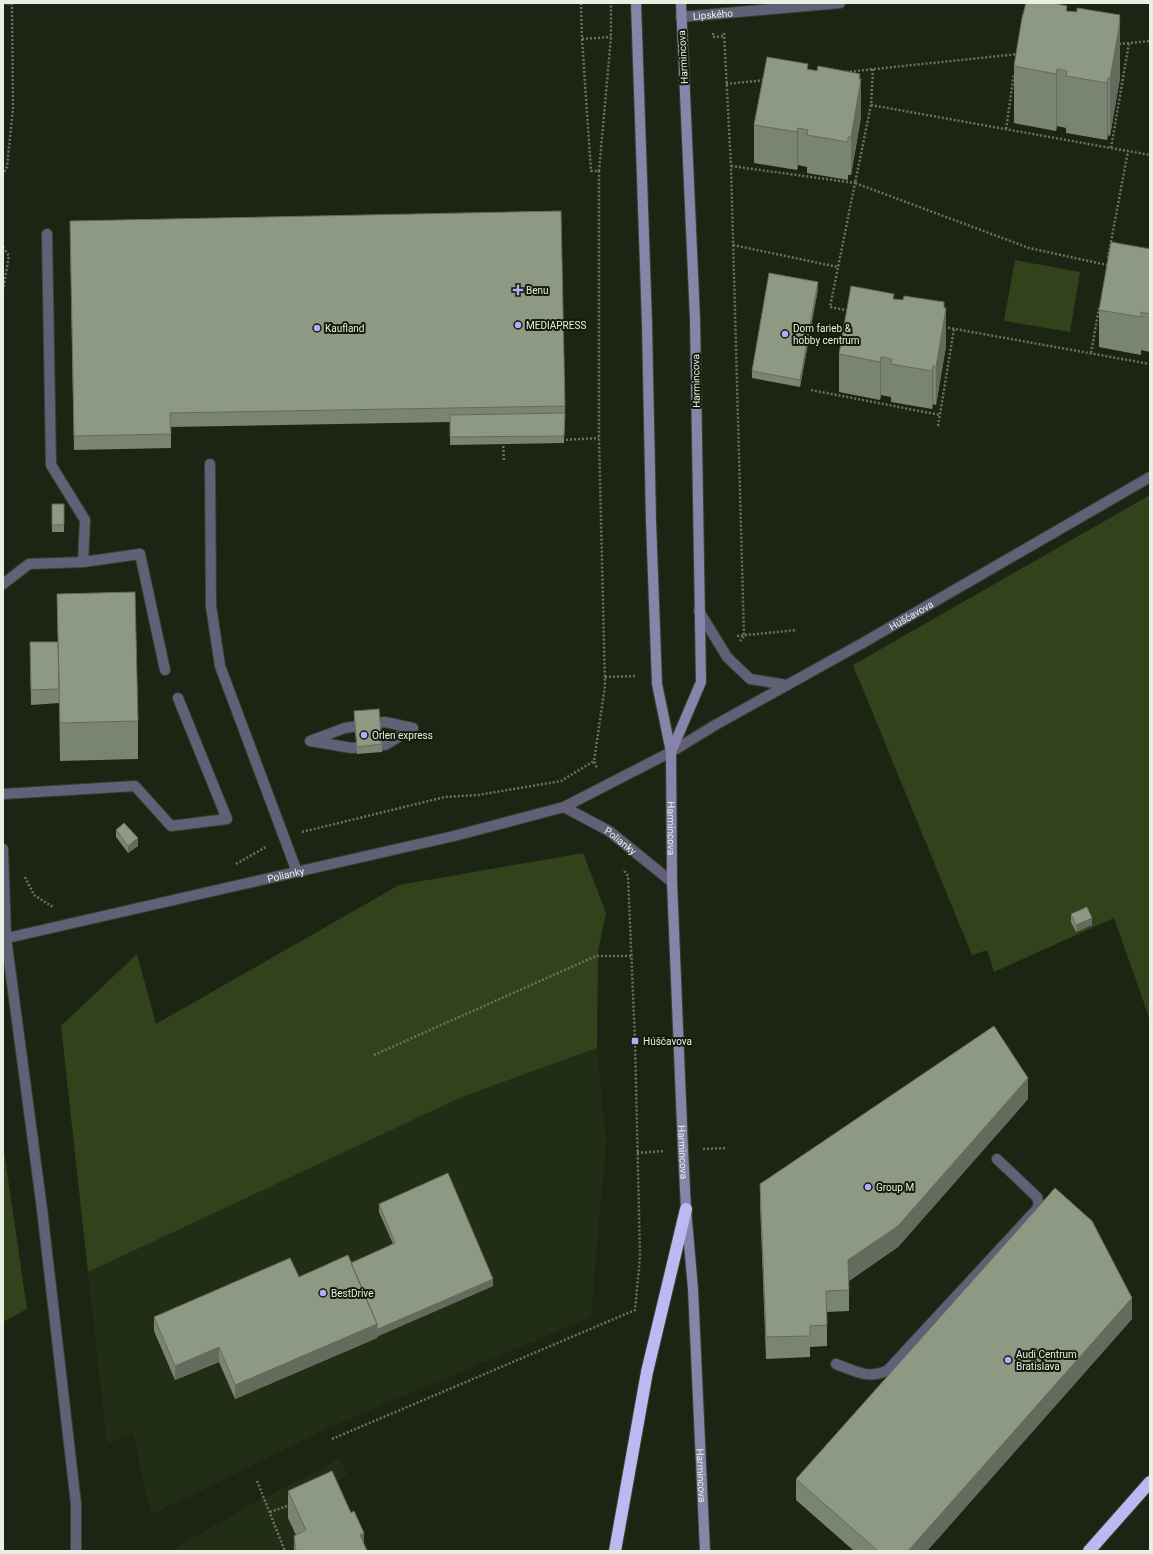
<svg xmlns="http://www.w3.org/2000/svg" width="1153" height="1554" font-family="Roboto,sans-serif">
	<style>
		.built { fill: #222d15 }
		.green { fill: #32431c }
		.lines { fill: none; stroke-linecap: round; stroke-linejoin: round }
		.lane-casing { stroke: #394030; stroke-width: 12 }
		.street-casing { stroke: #394030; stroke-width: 12 }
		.secondary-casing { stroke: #394030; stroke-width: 12 }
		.highway-casing { stroke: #394030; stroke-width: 14 }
		.path { stroke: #6b7263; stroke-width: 2.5; stroke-dasharray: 2 2; stroke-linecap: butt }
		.lane { stroke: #626077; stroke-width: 10 }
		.street { stroke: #626077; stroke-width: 10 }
		.secondary { stroke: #8783a9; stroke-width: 10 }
		.highway { stroke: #bdb8f2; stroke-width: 12 }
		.wall { fill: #7a8472 }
		.shaded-wall { fill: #636b5c }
		.building { fill: #8e9984; stroke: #636b5c }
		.poi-dot { fill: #b4acf9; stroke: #131b0a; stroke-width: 1.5 }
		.labels { text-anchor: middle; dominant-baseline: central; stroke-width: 4; stroke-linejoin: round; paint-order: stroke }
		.street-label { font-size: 10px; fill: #e9efe3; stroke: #131b0a }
		.poi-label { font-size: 10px; fill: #e9efe3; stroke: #131b0a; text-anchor: start }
	</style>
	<rect width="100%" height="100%" fill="#1c2413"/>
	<path class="built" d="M597,1048L606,1143L591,1317L326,1429L151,1515L133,1434L107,1444L88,1272L462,1097Z
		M339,1458L347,1475L338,1481L369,1551H170L259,1500L310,1475Z"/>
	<path class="green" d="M1015,260L1080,272L1070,332L1004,321Z
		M1150,495V1015L1149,1017L1114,918L994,972L987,950L972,955L853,665Z
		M583,853L606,913L598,951L597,1048L462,1097L88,1272L61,1026L137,954L156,1024L399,885Z
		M3,1144L27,1309L3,1322Z"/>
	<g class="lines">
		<g class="lane-casing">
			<path id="lane" d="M210,464L211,606L220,666L297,872
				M83,562L140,554L165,670
				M3,584L29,564L83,562L85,520L51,465L47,234
				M310,741L352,748L385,745L413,728
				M310,741L345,728L385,722L413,728
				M3,794L135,786L171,826L227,819L178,698
				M836,1364C855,1371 869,1380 888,1370L1037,1209L1039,1204L1037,1197L997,1159"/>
		</g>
		<g class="street-casing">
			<g id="street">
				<path id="s1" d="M681,17L840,3"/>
				<path d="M699,611L727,657L750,679L787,685"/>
				<path id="s2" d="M564,807L609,831L672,882"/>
				<path d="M3,849L6,938L42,1209L76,1504V1551"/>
				<path id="s3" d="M3,939L454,836L564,807L671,752L717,724L861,644L1150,477"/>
			</g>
		</g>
		<g class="secondary-casing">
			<g id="secondary">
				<path id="s4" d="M636,3L647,324L651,521L657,684L671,752L672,882L683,1150L686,1209L693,1289L705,1551"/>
				<path d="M671,752L701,682L695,319L681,3"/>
			</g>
		</g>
		<g class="highway-casing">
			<path id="highway" d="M615,1551L647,1372L686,1209
				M1089,1551L1150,1482"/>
		</g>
		<path class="path" d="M3,3L12,4L13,108L7,167L3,173
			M581,3L582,39L591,171H599V438L605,686L594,761L597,768
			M713,33V37L724,36
			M724,33L731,166L744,636L740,641
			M582,39L611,37
			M1119,44L1150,41
			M873,69L871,105L1150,155
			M846,72L1018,54
			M726,84L766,80
			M871,105L855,183L1029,248L1107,265
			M1006,129L1014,74
			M1111,148L1129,43
			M731,166L855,183L830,307L850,311
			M599,171L611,37V3
			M733,245L838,267
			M3,247L9,256L3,290
			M1108,258L1128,151
			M944,327L1150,364
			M1091,353L1099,308
			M811,390L940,415
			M938,426L954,329
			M562,440L599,438
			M503,442L504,461
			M737,636L797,630
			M605,677L637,676
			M302,832L445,797L478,795L561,781L594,761
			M236,864L266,847
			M25,877L34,895L53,907
			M374,1055L596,956H631
			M703,1149L726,1148
			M637,1153L664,1151
			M332,1439L635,1310L640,1257L635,1041L628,876L623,869
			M257,1481L285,1551
			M270,1512L290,1505"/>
		<use href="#lane" class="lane"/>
		<use href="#street" class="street"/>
		<use href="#secondary" class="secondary"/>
		<use href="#highway" class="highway"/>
	</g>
	<path class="wall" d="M1067,11L1120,78L1110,136L1108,135L1107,140L1066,133V128L1057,126L1056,131L1014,123V66Z
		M808,69L860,79L861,117L851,175H848V180L807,173V167L798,165L797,170L754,163V125Z
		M70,235L565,406L564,443L450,445V422L171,427V448L74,450Z
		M1150,249V352L1141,350V355L1099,347V310Z
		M818,289L800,387L752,378V371Z
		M894,299L944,308L946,346L936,405L933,404L932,409L891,402V397L881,395L880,400L839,392V354Z
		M52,504H64V532H52Z
		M57,594L138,721V759L60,761L59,698V703L31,705L30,642H58Z
		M354,711L382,744V752L357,754L354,718Z
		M116,830L138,846L128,853L116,837Z
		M1071,914L1092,925L1076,932L1071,922Z
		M1028,1099L898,1247L849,1281V1311L827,1312V1346L810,1347V1357L766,1359L760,1205V1184Z
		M379,1204L493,1286L378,1336L377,1338L235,1399L219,1362L175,1380L154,1331V1317L351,1263L393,1244L379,1212Z
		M1132,1319L927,1551H854L796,1500V1479Z
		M288,1491L364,1544L367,1551H294V1536L296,1535L288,1518Z"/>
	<path class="shaded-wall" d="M1120,15V26V21V78L1110,136V79Z
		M1057,69V126L1056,131V74Z
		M860,74V87L861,79V117L851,175V137Z
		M1108,78V135L1107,140V83Z
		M798,128V165L797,170V132Z
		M818,282V289L800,387V380Z
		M944,302V317L946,308V346L936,405V367Z
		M881,357V395L880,400V362Z
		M933,366V404L932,409V371Z
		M138,838V846L128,853V846Z
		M1092,918V925L1076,932V925Z
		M1028,1078V1099L898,1247L848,1281V1260Z
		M493,1279V1286L378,1336L377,1338L235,1399V1385L377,1324L378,1329Z
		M1132,1298V1319L927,1551H908Z
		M219,1347V1362L175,1380V1366Z
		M364,1533V1551L360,1535Z"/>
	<path class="building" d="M1026,3H1053L1067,6L1066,11L1077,12V8L1120,15L1119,20L1120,21L1110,79L1108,78L1107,83L1066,76L1067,71L1057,69L1056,74L1014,66L1022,18Z
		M767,57L808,64L807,69L817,71L818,66L860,74L859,79H861L851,137H848V142L807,135L808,130L798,128L797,132L754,125Z
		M561,211L565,406L170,413L171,434L74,436L70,221Z
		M1111,242L1150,249V314L1141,312V317L1099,310Z
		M769,273L818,282L800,380L752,371Z
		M851,286L894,294L893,299L903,300L904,296L944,302V308H946L936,367L933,366L932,371L891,364L892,359L881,357L880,362L839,354Z
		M565,413L564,436L450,437V415Z
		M52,504H64V525H52Z
		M135,592L138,721L60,723L57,594Z
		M30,642H58L59,689L31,690Z
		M379,709L382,744L357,747L354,711Z
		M124,823L138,838L128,846L116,830Z
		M1087,907L1092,918L1076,925L1071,914Z
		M994,1026L1028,1078L898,1226L848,1260L849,1290L826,1291L827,1325L810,1326V1336L766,1337L760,1184Z
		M448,1173L493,1279L378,1329L377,1331V1324L351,1263L395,1243L379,1204Z
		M1055,1188L1092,1221L1132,1298L908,1551H878L796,1479Z
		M348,1255L377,1324L235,1385L219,1347L175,1366L154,1317L290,1258L299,1277Z
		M332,1471L351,1513L354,1511L364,1533L360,1535L367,1551H297L296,1550L294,1536L306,1530L288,1491Z"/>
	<g class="poi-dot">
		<path d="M516 284h4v4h4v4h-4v4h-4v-4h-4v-4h4z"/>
		<circle cx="518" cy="325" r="4"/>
		<circle cx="317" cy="328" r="4"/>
		<circle cx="785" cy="334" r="4"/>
		<circle cx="364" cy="735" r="4"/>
		<rect x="631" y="1037" width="8" height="8" rx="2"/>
		<circle cx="868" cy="1187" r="4"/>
		<circle cx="323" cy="1293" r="4"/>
		<circle cx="1008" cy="1360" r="4"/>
	</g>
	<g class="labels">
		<g class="street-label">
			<text stroke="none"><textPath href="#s1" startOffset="32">Lipského</textPath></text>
			<text transform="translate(683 57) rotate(-93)">Harmincova</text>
			<text transform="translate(696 381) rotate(-91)">Harmincova</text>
			<text stroke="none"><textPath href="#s3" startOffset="973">Húščavova</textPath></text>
			<text stroke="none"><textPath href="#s4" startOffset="827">Harmincova</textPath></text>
			<text stroke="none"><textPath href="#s2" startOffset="66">Polianky</textPath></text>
			<text stroke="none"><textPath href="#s3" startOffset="290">Polianky</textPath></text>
			<text stroke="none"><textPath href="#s4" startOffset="1151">Harmincova</textPath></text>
			<text stroke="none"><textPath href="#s4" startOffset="1475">Harmincova</textPath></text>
		</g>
		<g class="poi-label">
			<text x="526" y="290">Benu</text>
			<text x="526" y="325">MEDIAPRESS</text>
			<text x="325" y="328">Kaufland</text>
			<text x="793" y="328">Dom farieb &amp;<tspan x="793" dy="12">hobby centrum</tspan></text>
			<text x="372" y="735">Orlen express</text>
			<text x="643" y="1041">Húščavova</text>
			<text x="876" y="1187">Group M</text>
			<text x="331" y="1293">BestDrive</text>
			<text x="1016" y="1354">Audi Centrum<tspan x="1016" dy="12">Bratislava</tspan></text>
		</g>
	</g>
	<rect width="1153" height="1554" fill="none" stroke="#e9efe3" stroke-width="8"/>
</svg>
